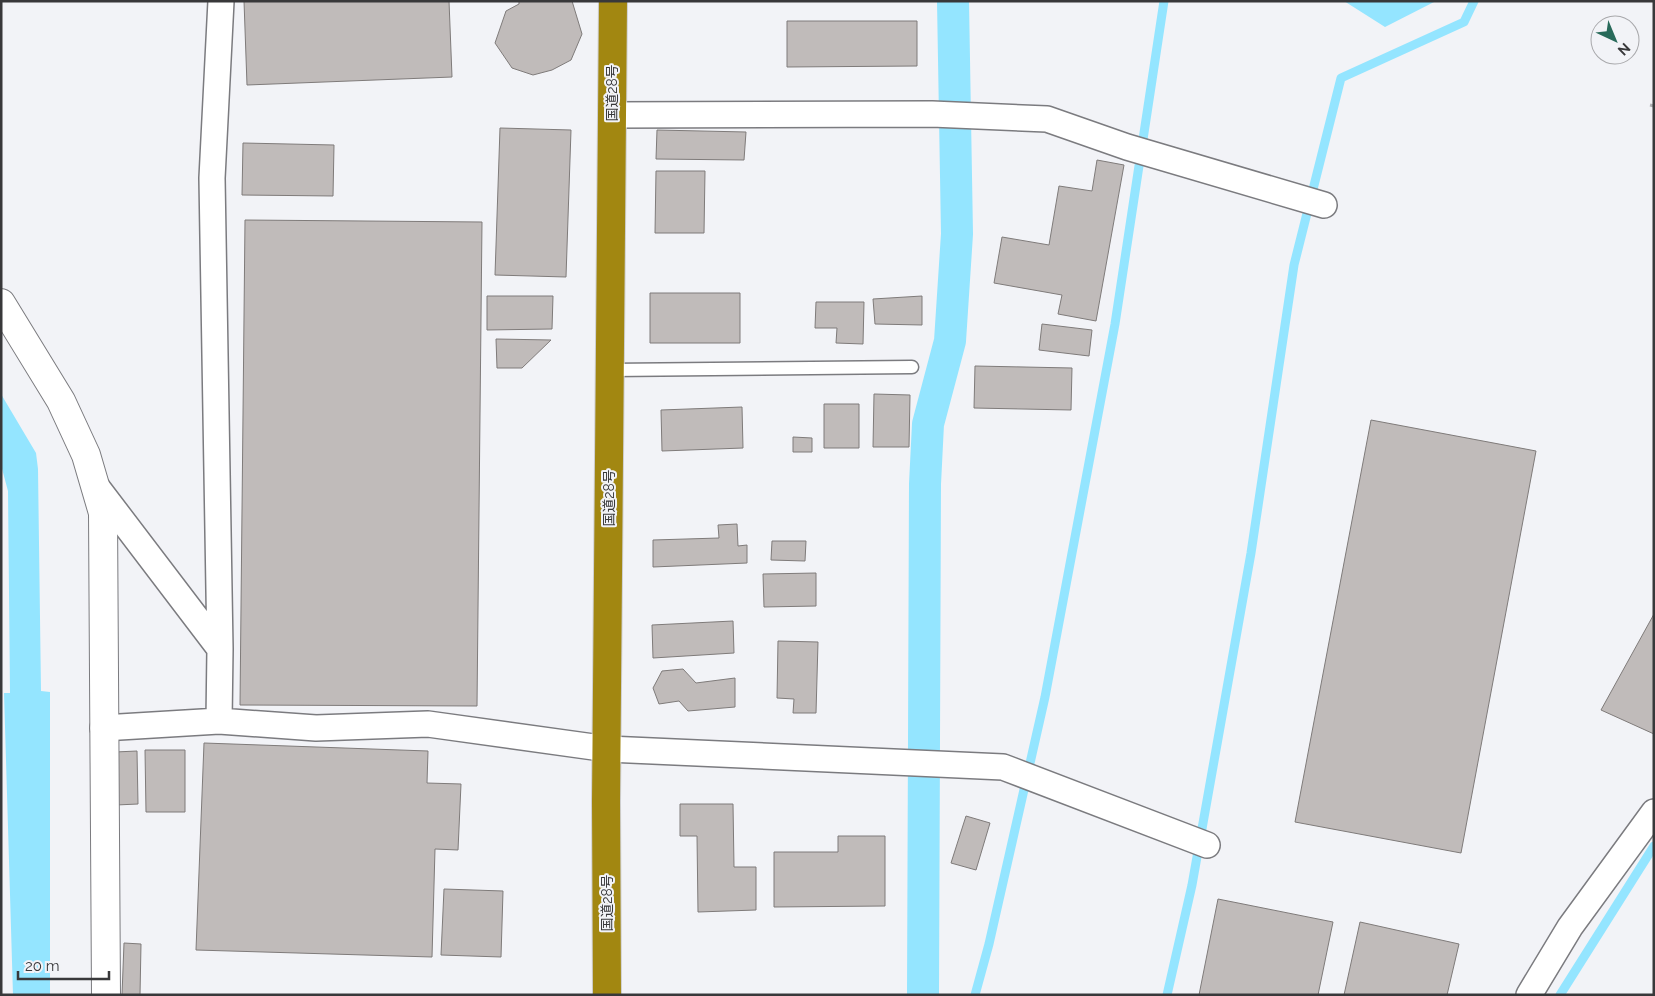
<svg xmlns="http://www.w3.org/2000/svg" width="1655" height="996" font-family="Raleway,'Noto Sans JP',sans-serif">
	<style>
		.water { fill: #94e5ff }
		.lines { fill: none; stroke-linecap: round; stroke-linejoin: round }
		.stream { stroke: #94e5ff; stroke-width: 9 }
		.canal { stroke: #94e5ff; stroke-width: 32 }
		.building { fill: #c0bbba; stroke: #7f7b7a }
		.lane-casing { stroke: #7b7b7f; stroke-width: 15 }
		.street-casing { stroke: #7b7b7f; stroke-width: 28 }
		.secondary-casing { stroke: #7b7b7f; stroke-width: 30 }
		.highway-casing { stroke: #cfcfd0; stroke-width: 30 }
		.path { stroke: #b0b1b4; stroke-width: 3; stroke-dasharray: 4 2.5; stroke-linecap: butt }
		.lane { stroke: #fff; stroke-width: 12 }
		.street { stroke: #fff; stroke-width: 25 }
		.secondary { stroke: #fff; stroke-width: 28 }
		.highway { stroke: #a28711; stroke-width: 28 }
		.labels { text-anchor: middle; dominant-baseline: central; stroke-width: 4; stroke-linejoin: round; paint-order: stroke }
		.street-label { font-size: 14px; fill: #38383a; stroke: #f2f3f7 }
	</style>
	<rect width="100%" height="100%" fill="#f2f3f7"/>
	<path class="water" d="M1344,1H1436L1385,27Z
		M1,394L36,453L38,469L41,691L50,692V995H13L4,693H10L8,491L1,465Z"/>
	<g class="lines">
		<path class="stream" d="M975,995L989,944L1045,697L1115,324L1164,1
			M1167,995L1192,885L1251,553L1294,265L1341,78L1464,22L1474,1
			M1560,995L1654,846"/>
		<path class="canal" d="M923,995L925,484L928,424L950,341L957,234L953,1"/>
	</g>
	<path class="building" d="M244,1H449L452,77L247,85Z
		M519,1H572L582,34L571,60L552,70L533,75L512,68L495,43L506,11L519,4Z
		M787,21H917V66L787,67Z
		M500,128L571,130L566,277L495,275Z
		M657,130L746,132L744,160L656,159Z
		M243,143L334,145L333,196L242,195Z
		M1097,160L1124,165L1096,321L1058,314L1062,295L994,283L1002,237L1049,245L1059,186L1092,191Z
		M656,171H705L704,233H655Z
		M245,220L482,222L477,706L240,705Z
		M650,293H740V343H650Z
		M487,296H553L552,329L487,330Z
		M922,296V325L875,324L873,299Z
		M816,302H864L863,344L836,343L837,328H815Z
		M1042,324L1092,330L1089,356L1039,350Z
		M496,339L551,340L522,368H497Z
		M975,366L1072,368L1071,410L974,408Z
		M874,394L910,395L909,447H873Z
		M824,404H859V448H824Z
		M742,407L743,448L662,451L661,410Z
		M1371,420L1536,451L1461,853L1295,822Z
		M793,437L812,438V452H793Z
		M737,524L738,546L747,545V563L653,567V540L719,538L718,525Z
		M772,541H806L805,561L771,560Z
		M816,573V606L764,607L763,574Z
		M1654,614V734L1601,710Z
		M733,621L734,653L653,658L652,625Z
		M778,641L818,642L816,713H793L794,699L777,698Z
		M683,669L696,683L735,678V707L688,711L679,701L659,704L653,688L662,671Z
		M204,743L428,751L427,783L461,784L458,850L435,849L432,957L196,950Z
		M145,750H185V812H146Z
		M137,751L138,804L116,805L115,752Z
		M680,804H733L734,867H756V910L698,912L697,836H680Z
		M966,816L990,823L976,870L951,863Z
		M838,836H885V906L774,907V852H838Z
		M444,889L503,891L501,957L441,955Z
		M1218,899L1333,922L1318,995H1199Z
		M1360,922L1459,944L1447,995H1344Z
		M124,943L141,944L140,995H122Z"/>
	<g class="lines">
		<g class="lane-casing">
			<path id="lane" d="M610,370L912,367"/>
		</g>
		<g class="street-casing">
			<path id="street" d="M612,115L932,114L1047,119L1127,147L1324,205
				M96,486L220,649
				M219,721L220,649L212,178L221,1
				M103,728L219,721L316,728L428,724L608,749L1003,767L1207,845
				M1529,995L1570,927L1654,812"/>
		</g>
		<g class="secondary-casing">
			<path id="secondary" d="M1,303L61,401L86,455L103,513L106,995"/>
		</g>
		<g class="highway-casing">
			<path id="highway" d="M607,995L606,802L613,1"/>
		</g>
		<path class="path" d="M1650,105L1654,106"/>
		<use href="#lane" class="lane"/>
		<use href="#street" class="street"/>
		<use href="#secondary" class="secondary"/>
		<use href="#highway" class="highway"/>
	</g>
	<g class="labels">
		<g class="street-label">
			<text transform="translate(612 93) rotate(-90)">国道28号</text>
			<text transform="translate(609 498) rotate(-90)">国道28号</text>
			<text transform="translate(607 903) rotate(-90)">国道28号</text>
		</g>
	</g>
	<rect width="1655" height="996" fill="none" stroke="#38383a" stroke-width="5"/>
	<g transform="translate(1615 40) rotate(136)"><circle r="24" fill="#f2f3f7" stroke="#a8a8ab"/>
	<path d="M0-4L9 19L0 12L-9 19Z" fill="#286a5a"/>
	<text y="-8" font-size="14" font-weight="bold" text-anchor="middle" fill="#38383a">N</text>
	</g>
	<path d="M18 971v8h91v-8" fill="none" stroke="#38383a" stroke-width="2.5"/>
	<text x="25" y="971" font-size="15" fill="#38383a" stroke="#f2f3f7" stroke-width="4" paint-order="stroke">20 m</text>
</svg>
